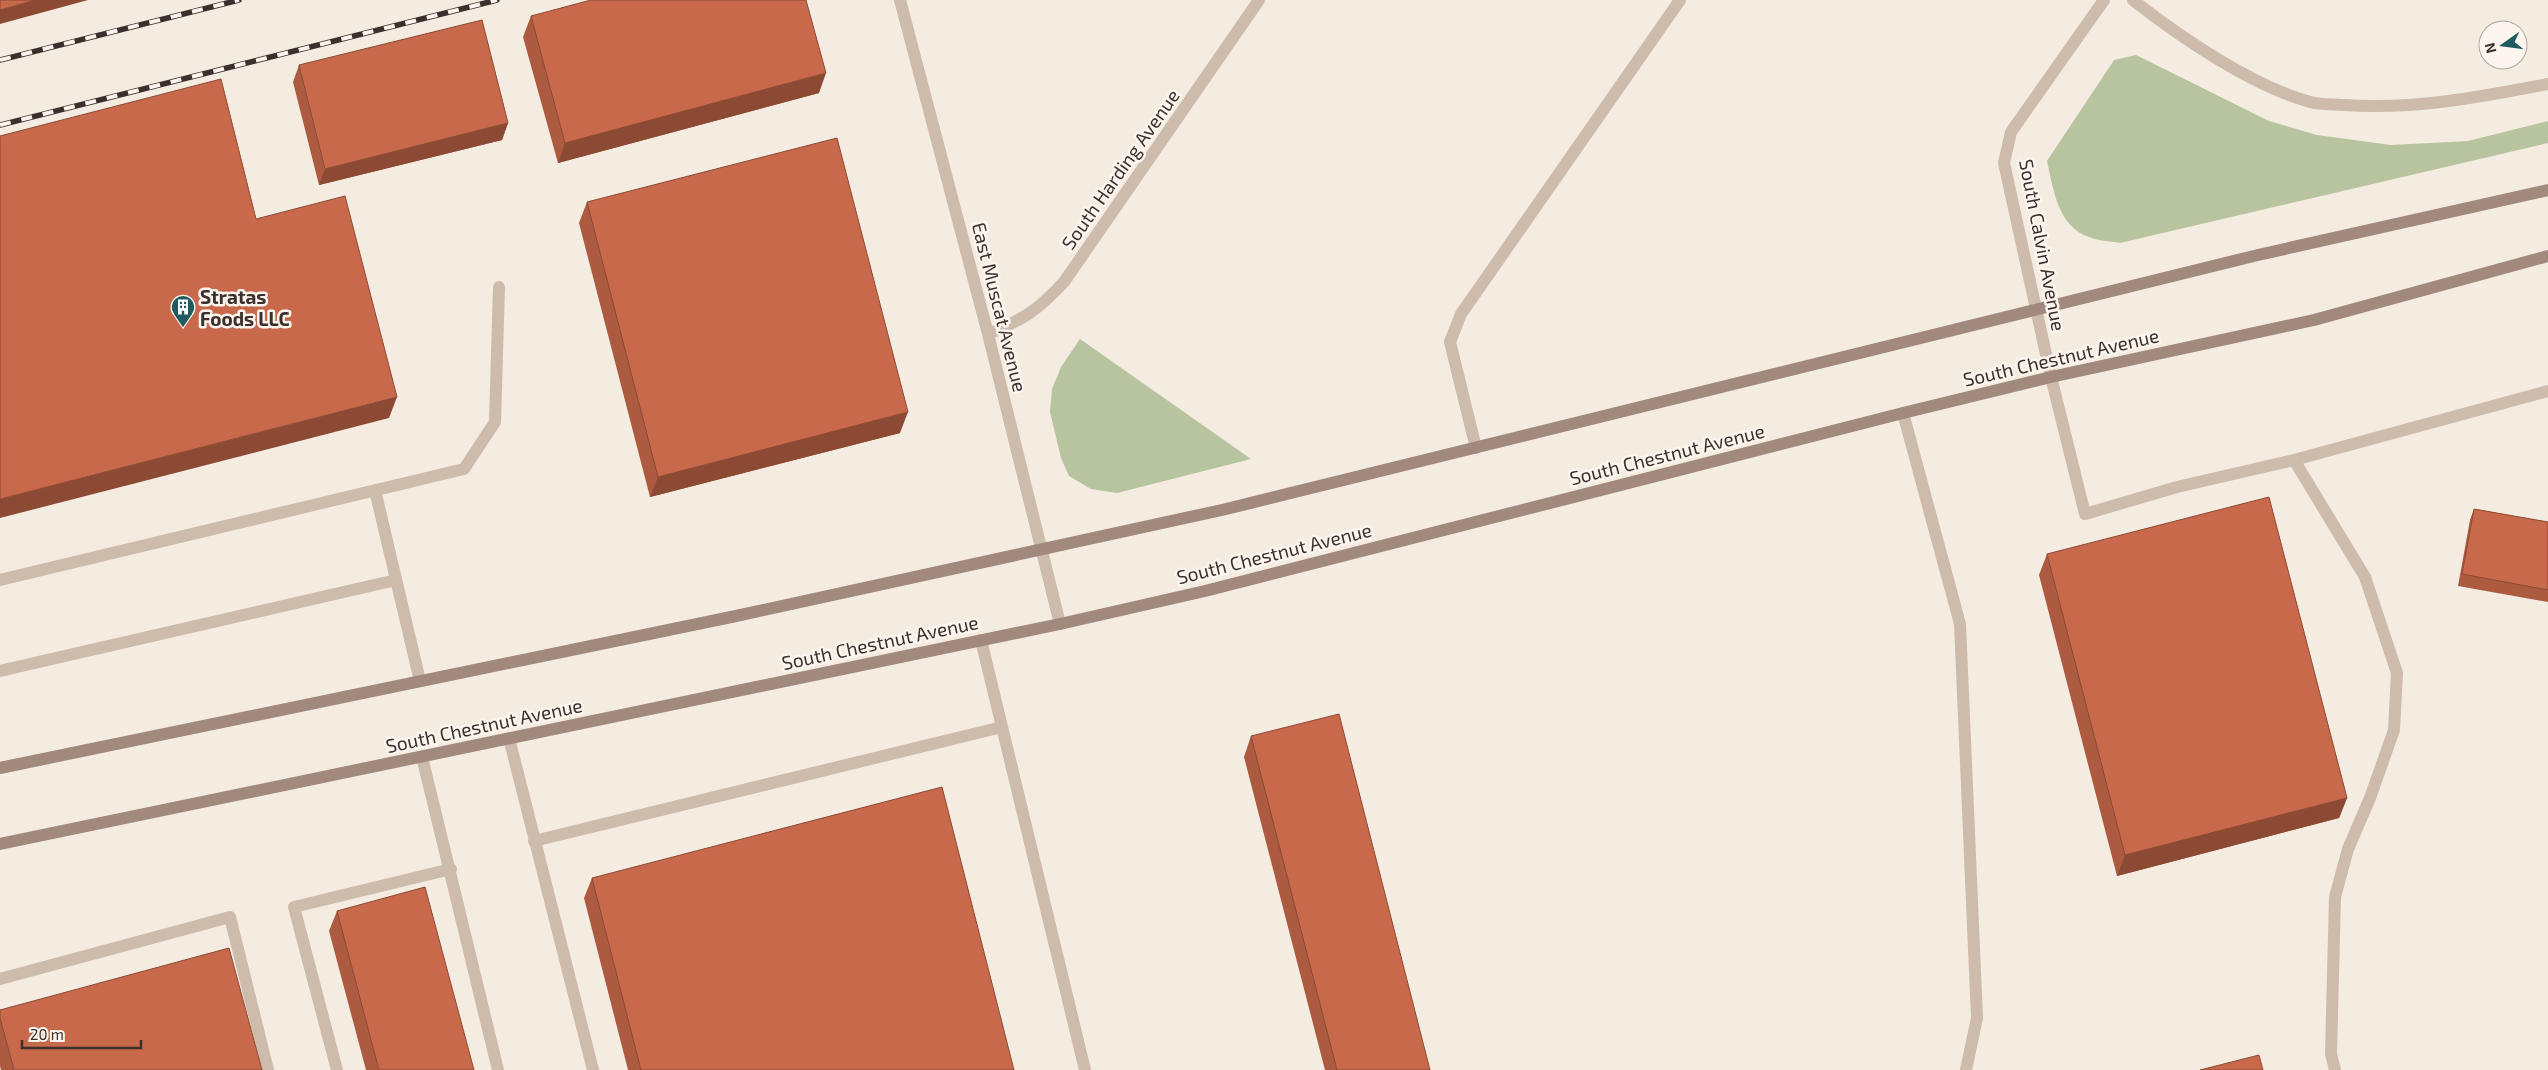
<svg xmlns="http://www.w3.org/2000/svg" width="2548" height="1070" font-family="'Exo 2',sans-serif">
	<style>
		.green { fill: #b8c4a0 }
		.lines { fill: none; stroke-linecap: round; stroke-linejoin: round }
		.service { stroke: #cdbbac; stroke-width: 12 }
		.minor { stroke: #cdbbac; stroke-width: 12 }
		.secondary { stroke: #a18a7d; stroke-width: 12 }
		.rail-casing { stroke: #3b302b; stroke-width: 5.5 }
		.rail { stroke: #fbf5ee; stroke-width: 4; stroke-dasharray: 11; stroke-linecap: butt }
		.wall { fill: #ac5a40 }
		.shaded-wall { fill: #8c4a34 }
		.building { fill: #c8694b; stroke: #8c4a34 }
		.labels { text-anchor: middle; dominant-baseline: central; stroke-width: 5; stroke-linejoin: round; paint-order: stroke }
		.street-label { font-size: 19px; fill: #3b302b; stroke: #fbf5ee }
		.poi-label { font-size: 19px; font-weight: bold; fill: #3b302b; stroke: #fbf5ee; text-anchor: start }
	</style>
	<rect width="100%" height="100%" fill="#f4ebe1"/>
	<path class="green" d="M2136,55L2269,121L2317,135L2391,145L2468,141L2548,121V143L2120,243C2110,241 2098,241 2089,237C2058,227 2053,188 2047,161L2114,60Z
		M1080,339L1251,459L1117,493L1091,489L1069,476L1061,458L1050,412L1052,389L1061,367Z"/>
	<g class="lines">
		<path class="service" d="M2051,377L2085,514L2177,487L2294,460L2548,391
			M1903,413L1960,624L1977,1018L1966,1070
			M1476,448L1450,342L1461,314L1680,0
			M2294,460L2365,577L2397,673L2394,730L2370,798L2348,849L2335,897L2331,1054L2335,1070
			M375,490L420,681
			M0,580L464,469L495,422L499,287
			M981,640L1085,1070
			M0,671L396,580
			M509,738L593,1070
			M422,757L498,1070
			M534,841L1002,727
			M0,979L230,917L268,1070
			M337,1070L294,907L451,869"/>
		<path class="minor" d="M900,0L988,334L1060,624
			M2133,0C2180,37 2252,86 2310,102C2321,105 2333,104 2344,105C2414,110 2480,97 2548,84
			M988,334C1024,319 1037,311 1064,282L1259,0
			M2051,377L2004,163L2011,132L2104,0"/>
		<path class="secondary" d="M0,768L736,616L1222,510L2258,255L2548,190
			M0,844L1060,624L1205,591L1903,413L2051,377L2314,320L2548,256"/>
		<g class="rail-casing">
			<path id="rail" d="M0,60L239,0
				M0,125L497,0"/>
		</g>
		<use href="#rail" class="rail"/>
	</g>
	<path class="wall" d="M531,16L819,93L558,163L523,37Z
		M299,65L508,123L502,140L319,185L293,82Z
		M587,202L900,433L650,497L579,223Z
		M2474,509L2548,522V602L2458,586L2470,520Z
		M2047,554L2347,798L2339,818L2117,876L2039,575Z
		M1251,736L1430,1070H1325L1244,757Z
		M592,878L1014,1070H628L584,898Z
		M337,911L474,1070H366L329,931Z
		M0,1010L262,1070H1L0,1066Z"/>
	<path class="shaded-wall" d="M35,0H88L0,24V10Z
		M826,73L819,93L558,163L565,143Z
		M508,123L502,140L319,185L325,169Z
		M397,397L389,418L0,518V499Z
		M908,412L900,433L650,497L658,477Z
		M2347,798L2339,818L2117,876L2125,855Z"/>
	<path class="building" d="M0,0H35L0,10Z
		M591,0H806L826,73L565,143L531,16Z
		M482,20L508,123L325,169L299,65Z
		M221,79L256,219L345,196L397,397L0,499V136Z
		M837,138L908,412L658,477L587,202Z
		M2269,497L2347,798L2125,855L2047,554Z
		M2474,509L2548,522V590L2462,574Z
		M1339,714L1430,1070H1337L1251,736Z
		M942,787L1014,1070H641L592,878Z
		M425,887L474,1070H379L337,911Z
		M229,948L262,1070H14L0,1018V1010Z
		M2259,1055L2263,1070H2200Z"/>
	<defs>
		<g id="building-pin" transform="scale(1.25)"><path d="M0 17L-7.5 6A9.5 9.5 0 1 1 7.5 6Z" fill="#1f5a5e" stroke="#fbf5ee"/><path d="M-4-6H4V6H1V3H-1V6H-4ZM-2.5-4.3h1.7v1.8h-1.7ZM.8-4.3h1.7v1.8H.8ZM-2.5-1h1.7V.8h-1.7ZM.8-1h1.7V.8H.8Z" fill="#fff"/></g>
	</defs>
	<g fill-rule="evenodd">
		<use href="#building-pin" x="183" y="307"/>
	</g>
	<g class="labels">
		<g class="street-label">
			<text transform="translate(1120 169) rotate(-55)">South Harding Avenue</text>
			<text transform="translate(2043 245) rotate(79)">South Calvin Avenue</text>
			<text transform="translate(1000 307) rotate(76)">East Muscat Avenue</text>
			<text transform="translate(2061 357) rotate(-13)">South Chestnut Avenue</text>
			<text transform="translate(1667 454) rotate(-14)">South Chestnut Avenue</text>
			<text transform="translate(1274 553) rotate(-14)">South Chestnut Avenue</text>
			<text transform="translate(880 642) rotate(-12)">South Chestnut Avenue</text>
			<text transform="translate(484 725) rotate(-12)">South Chestnut Avenue</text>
		</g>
		<g class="poi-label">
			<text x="200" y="296">Stratas<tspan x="200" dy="22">Foods LLC</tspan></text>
		</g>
	</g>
	<g transform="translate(2503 45) rotate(256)"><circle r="24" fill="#fbf5ee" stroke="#aea6a0"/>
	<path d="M0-4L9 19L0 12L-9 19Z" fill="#1f5a5e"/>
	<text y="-8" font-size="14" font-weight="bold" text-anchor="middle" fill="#3b302b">N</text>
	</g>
	<path d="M22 1040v8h119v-8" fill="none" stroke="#3b302b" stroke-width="2.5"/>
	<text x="30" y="1040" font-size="15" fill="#3b302b" stroke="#fbf5ee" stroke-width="4" paint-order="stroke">20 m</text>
</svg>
